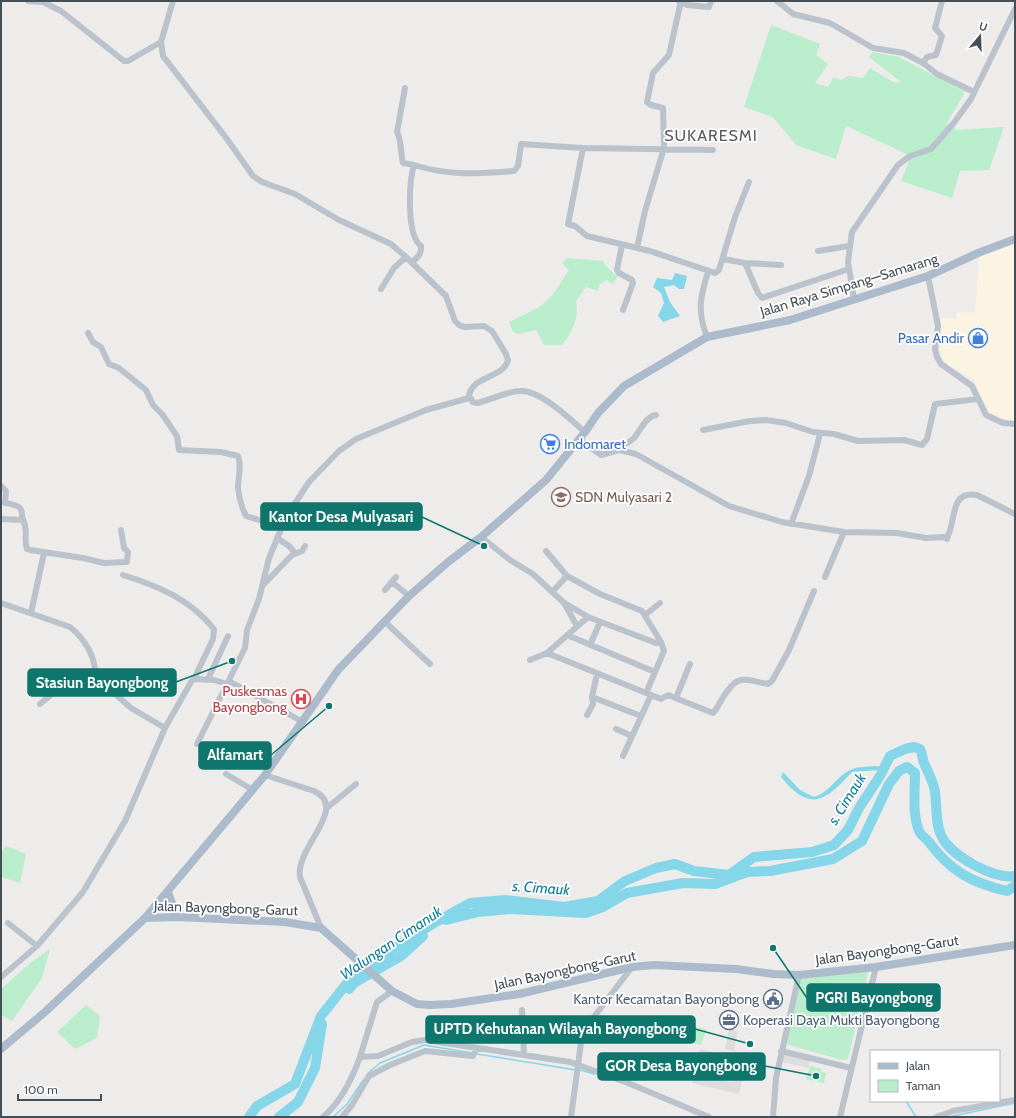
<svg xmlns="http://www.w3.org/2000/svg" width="1016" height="1118" font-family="Cabin,sans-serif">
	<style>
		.commercial { fill: #fbf4e3 }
		.education { fill: #dfdcdd }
		.green { fill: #b9edcc }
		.water { fill: #86d6e9 }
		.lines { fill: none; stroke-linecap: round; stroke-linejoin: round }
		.stream { stroke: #86d6e9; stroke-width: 1.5 }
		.river { stroke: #86d6e9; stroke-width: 10 }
		.minor { stroke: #bac3cb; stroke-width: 6 }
		.major { stroke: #abbbcb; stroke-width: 8 }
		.labels { text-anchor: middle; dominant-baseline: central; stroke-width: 3.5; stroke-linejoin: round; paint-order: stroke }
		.street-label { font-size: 14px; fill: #444f58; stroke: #fff }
		.shop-label { font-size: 14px; fill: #366cbe; stroke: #fff; text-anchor: end }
		.education-label { font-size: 14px; fill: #785e54; stroke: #fff; text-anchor: start }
		.health-label { font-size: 14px; fill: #be3a42; stroke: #fff; text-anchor: end }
		.service-label { font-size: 14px; fill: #4e5e75; stroke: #fff; text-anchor: end }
		.water-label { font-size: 15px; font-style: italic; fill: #0e7e9a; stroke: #fff }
		.quarter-label { font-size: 16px; letter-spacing: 1px; fill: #585c60; stroke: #fff }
		.leader { fill: none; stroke: #0f766e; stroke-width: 1.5 }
		.callout-dot { fill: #0f766e; stroke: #fff; stroke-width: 1.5 }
		.callout { fill: #0f766e; stroke: #0f766e; stroke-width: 1.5 }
		.callout-label { font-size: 15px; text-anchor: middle; font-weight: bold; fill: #fff }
	</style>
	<rect width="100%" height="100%" fill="#eeebeb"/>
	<path class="commercial" d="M1015,243V421L1004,419L989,412L973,379L947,364L941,356L940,345L942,331L941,318L956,319L957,312L975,313L979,256Z"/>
	<path class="education" d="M729,1029L738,1031L734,1051L725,1049Z
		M700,1049L731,1056L729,1065L707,1060L703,1076L731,1082L734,1075L743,1078L739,1094L692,1083Z
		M785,1053L811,1059L808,1068L782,1062Z"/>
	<path class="green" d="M771,25L820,44L816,55L828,64L815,83L828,87L833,78L841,80L849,76L863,78L870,68L893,82L902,83L869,57L873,52L899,57L965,92L947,123L957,130L1004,127L989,170L960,171L952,198L901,181L911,156L846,126L836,159L796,145L773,117L744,107Z
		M567,258L603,261L605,265L618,277L612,284L607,280L600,284L598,291L586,287L576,301C579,318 573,331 562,345H544L536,330L518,334L513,332L509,322L538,308L552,296L569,270L562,263Z
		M6,846L26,854L20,883L1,877V853Z
		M50,949L42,978L12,1021L1,1015V989L30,963Z
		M869,967L848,1059L842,1060L786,1044L798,974Z
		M86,1005L100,1016L97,1038L75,1049L57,1032Z
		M695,1027L706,1029L701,1045L690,1042Z
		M810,1066L822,1069L821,1072L826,1073L824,1083L806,1079Z"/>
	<path class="water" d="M675,273L687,276L684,289H679L674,285L664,287L670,302L680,316L663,322L658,316L664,303L661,293L653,287L657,278L672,280Z
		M875,766L883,767L880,776V770L852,772C826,800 811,814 781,777L783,772L800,790L814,797C831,791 836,777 850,770C858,766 866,767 875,766Z"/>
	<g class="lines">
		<path class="stream" d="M477,1054L576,1070
			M580,1070L594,1074
			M367,1074L380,1063L424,1045L472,1053
			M906,1101L916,1117
			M333,1117L347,1104L364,1079
			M948,1117L1015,1103"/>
		<path class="river" d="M446,920L478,912L510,909L586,913L603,907L627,893L683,883L715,884L747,872L770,871L833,859L862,841L889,784L899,771L907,767L915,773C915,791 912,813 919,831C921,836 925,837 929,842C950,871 972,883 1007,891L1015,886
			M349,989L354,983L401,956L423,936
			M249,1117L257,1106L295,1084L321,1016L355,973L434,923L470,903L505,900L564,907L598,901L625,881L656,868L675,864L694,871L729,875L754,857L812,852L834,845L848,830L859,808L880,776L890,756L905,749L914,747L920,749C923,754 922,759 924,763C928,773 933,780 935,792C937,806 935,824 942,837C951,856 995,880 1015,876
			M279,1117L298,1102L315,1068L322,1024"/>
		<path class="minor" d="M28,1L43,2L61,11L124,61H128L161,42
			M173,1L161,42L163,56L227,139L253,176L262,182L295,194L339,220L391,244L406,257L446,296L455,321L459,325L464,327L484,326L492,331L506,354L508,360C503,379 472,375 469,396L473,402L477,403C491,400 507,391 521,391C540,390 571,420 585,432
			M679,1L687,5L709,7L711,1
			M777,1L793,14L830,23L873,48L904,53L923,63L937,74L974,92
			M923,63L927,57L936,55L942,36L935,28L942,1
			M405,88L397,132C401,138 401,155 403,163L414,165
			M583,148L713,150
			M622,245L617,270L619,273L632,280L633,283L623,310
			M637,248L645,211L664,148L663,108L651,105L647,102L653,73L669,55L681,1
			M818,251L849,246
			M723,259L745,263L781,265
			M412,262C417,258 422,254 421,246C406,235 409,182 414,165C450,176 477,174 514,171L518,166L521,144L583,148L568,224L575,226L587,236L650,251L715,273L719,270L735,217L749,182
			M745,263L758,293L762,298L849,269
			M928,276L938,326L935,349L937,357L941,364L972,386L986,415L1003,423L1015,424
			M381,289L394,268L406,257
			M854,299L848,262L852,232L898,165L910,156L931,149L953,124L971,99L1015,9
			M88,333L93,342L101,347L109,364L119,368L146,390L153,405L162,414L177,436L179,450L221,452L238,456C242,466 238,478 238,488C239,498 242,508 246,516L282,527
			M707,337C697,311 700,298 708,272
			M703,430L750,421L766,420L786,423L813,432L834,434L858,441L904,440L922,445L927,439L935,404L978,399
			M579,439L601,455L619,450L636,454L729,506L782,522L844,532L897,533L926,538L944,537L947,539C948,535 950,531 951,527C955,511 954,491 977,495L1015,514
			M619,450C623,444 629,443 634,438C641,430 645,417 656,415
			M1,486L6,491L5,503C9,504 16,504 20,508C23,511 21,516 23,520C29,531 23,537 27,549L30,550L83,558L104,563L127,562L128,552L124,548L121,530
			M1,519L23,520
			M791,524L809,476L820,434
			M481,537L510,560L533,574L563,602L588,617L656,643L661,642L642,611L600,594L567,576L546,551
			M277,538L289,546L295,553
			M123,575C158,586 190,599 214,629L213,639L194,679
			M825,577L844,532
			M392,582L409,596
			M263,585L292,555L302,551L305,546
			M385,590L396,577
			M552,592L567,576
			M1,603L70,627C85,639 96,657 95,676L79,684L63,685L40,704
			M564,603L577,626
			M31,613L44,553
			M645,615L660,603
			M384,621L430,664
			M567,635L655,672
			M590,645L600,622
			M547,653L661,699L668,695L713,713C717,709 719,704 722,699C738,673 742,679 768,684L772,681L789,650L814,591
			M530,660L547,653L588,617
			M95,676L131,708L165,728
			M208,679L228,636
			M229,681L303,722
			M646,693L664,651L661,642
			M592,697L641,716
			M676,698L690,664
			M587,715L593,704L592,697L597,674
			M616,729L632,736
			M197,744L227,684
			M623,756L651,695
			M226,774L253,790
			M265,775L314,791C350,808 295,847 300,877L321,928
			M328,807L356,784
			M8,923L37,946
			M1,977L37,946L83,892L125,821L165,728L191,682L194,679L214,680L227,684L245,648L247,630L259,599L269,558L282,527V523L309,482L339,451L356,439L426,410L469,398
			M522,1010L524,1054
			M781,1051L851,1068
			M360,1057L377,1002L392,991
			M323,1117C341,1102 352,1079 360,1057L378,1056L412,1042L425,1040L570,1062L628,1083L709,1117
			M342,1117L352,1105L369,1076L390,1065L425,1051L473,1056L477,1048
			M571,1117L582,1035L593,1018L632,967
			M773,1117L776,1078L799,975
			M840,1117L876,967
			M936,1117L953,1111L1015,1100"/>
		<path class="major" d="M168,892L177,917
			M145,918L177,917L285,922L321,928L392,991L417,1004L429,1005L451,1004L519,994L632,967L654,965L736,969L774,974L799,975L876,967L1015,945
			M1,1049L45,1012L145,918L265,775L338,670L409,596L448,562L481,537L546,480L585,432L598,413L624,386L707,337L790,320L928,276L978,253L1015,239"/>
	</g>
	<defs>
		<g id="shop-ring" transform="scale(1)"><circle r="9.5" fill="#fff" stroke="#3f7fe0" stroke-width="1.5"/><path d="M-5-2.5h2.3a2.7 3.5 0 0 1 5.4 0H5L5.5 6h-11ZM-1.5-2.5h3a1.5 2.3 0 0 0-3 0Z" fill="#3f7fe0"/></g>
		<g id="supermarket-ring" transform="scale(1)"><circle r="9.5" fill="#fff" stroke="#3f7fe0" stroke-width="1.5"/><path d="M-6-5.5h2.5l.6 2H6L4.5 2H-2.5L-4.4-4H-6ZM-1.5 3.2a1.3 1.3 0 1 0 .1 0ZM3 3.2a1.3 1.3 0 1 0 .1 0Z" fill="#3f7fe0"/></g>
		<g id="school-ring" transform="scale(1)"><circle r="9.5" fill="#fff" stroke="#8d6e63" stroke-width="1.5"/><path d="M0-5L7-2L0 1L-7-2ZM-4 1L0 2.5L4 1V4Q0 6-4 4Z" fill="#8d6e63"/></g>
		<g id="hospital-ring" transform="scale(1)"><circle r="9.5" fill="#fff" stroke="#e0444e" stroke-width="1.5"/><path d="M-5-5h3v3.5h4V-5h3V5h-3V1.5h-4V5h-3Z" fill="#e0444e"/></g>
		<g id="civic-ring" transform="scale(1)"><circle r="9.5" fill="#fff" stroke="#5c6f8a" stroke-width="1.5"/><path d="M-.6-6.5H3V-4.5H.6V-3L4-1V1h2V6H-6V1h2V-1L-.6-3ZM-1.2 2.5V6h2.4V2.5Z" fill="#5c6f8a"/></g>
		<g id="office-ring" transform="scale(1)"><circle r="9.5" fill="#fff" stroke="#5c6f8a" stroke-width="1.5"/><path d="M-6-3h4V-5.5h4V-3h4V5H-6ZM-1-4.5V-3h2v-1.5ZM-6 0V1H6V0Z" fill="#5c6f8a"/></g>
	</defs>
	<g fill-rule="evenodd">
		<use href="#shop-ring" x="978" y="338"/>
		<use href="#supermarket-ring" x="550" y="444"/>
		<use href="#school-ring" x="561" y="497"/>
		<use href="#hospital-ring" x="301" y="699"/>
		<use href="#civic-ring" x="773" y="999"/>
		<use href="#office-ring" x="729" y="1020"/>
	</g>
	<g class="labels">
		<g class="street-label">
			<text transform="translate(849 285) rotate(-17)">Jalan Raya Simpang—Samarang</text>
			<text transform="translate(226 908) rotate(2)">Jalan Bayongbong-Garut</text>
			<text transform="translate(887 950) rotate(-8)">Jalan Bayongbong-Garut</text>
			<text transform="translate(565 970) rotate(-12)">Jalan Bayongbong-Garut</text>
		</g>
		<g class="shop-label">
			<text x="964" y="338">Pasar Andir</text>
			<text x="564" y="444" text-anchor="start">Indomaret</text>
		</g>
		<g class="education-label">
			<text x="575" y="497">SDN Mulyasari 2</text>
		</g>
		<g class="health-label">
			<text x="287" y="691">Puskesmas<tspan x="287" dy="16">Bayongbong</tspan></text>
		</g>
		<g class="service-label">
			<text x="759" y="999">Kantor Kecamatan Bayongbong</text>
			<text x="743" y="1020" text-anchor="start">Koperasi Daya Mukti Bayongbong</text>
		</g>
		<g class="water-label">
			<text transform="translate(847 799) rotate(-58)">s. Cimauk</text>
			<text transform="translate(541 888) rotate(4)">s. Cimauk</text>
			<text transform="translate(391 943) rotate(-34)">Walungan Cimanuk</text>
		</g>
		<g class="quarter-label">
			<text x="711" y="135">SUKARESMI</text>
		</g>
	</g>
	<path class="leader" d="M484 546L422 517M232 661L176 682M329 706L271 755M773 948L807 998M750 1044L695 1029M816 1076L765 1066"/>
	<g class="callout-dot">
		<circle cx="484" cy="546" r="4"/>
		<circle cx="232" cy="661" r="4"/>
		<circle cx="329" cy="706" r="4"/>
		<circle cx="773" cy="948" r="4"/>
		<circle cx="750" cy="1044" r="4"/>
		<circle cx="816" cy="1076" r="4"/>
	</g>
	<g class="callout">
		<rect x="261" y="503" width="161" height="27" rx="4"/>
		<rect x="28" y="669" width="148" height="27" rx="4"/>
		<rect x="199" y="742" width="72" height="27" rx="4"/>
		<rect x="807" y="984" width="133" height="27" rx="4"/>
		<rect x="426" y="1016" width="269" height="27" rx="4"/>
		<rect x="598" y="1053" width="167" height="27" rx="4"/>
	</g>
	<g class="callout-label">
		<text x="341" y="522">Kantor Desa Mulyasari</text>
		<text x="102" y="688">Stasiun Bayongbong</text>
		<text x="235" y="760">Alfamart</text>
		<text x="874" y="1003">PGRI Bayongbong</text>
		<text x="560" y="1034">UPTD Kehutanan Wilayah Bayongbong</text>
		<text x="681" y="1071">GOR Desa Bayongbong</text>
	</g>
	<rect width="1016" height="1118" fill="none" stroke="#444f58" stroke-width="4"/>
	<rect x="870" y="1050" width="130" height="52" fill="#ffffff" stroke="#b4b9bc"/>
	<rect x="878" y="1063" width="20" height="6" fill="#abbbcb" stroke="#b4b9bc"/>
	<text x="906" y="1070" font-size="12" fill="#444f58">Jalan</text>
	<rect x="878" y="1080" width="20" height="12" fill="#b9edcc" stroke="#b4b9bc"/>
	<text x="906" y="1090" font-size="12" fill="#444f58">Taman</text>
	<g transform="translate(980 36) rotate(19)" stroke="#ffffff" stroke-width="3" paint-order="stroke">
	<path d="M0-3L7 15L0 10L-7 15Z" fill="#444f58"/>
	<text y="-6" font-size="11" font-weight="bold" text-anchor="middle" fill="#444f58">U</text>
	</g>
	<path d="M18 1094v6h83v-6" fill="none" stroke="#444f58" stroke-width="2"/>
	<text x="24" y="1094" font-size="12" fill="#444f58" stroke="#ffffff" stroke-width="3" paint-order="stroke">100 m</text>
</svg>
